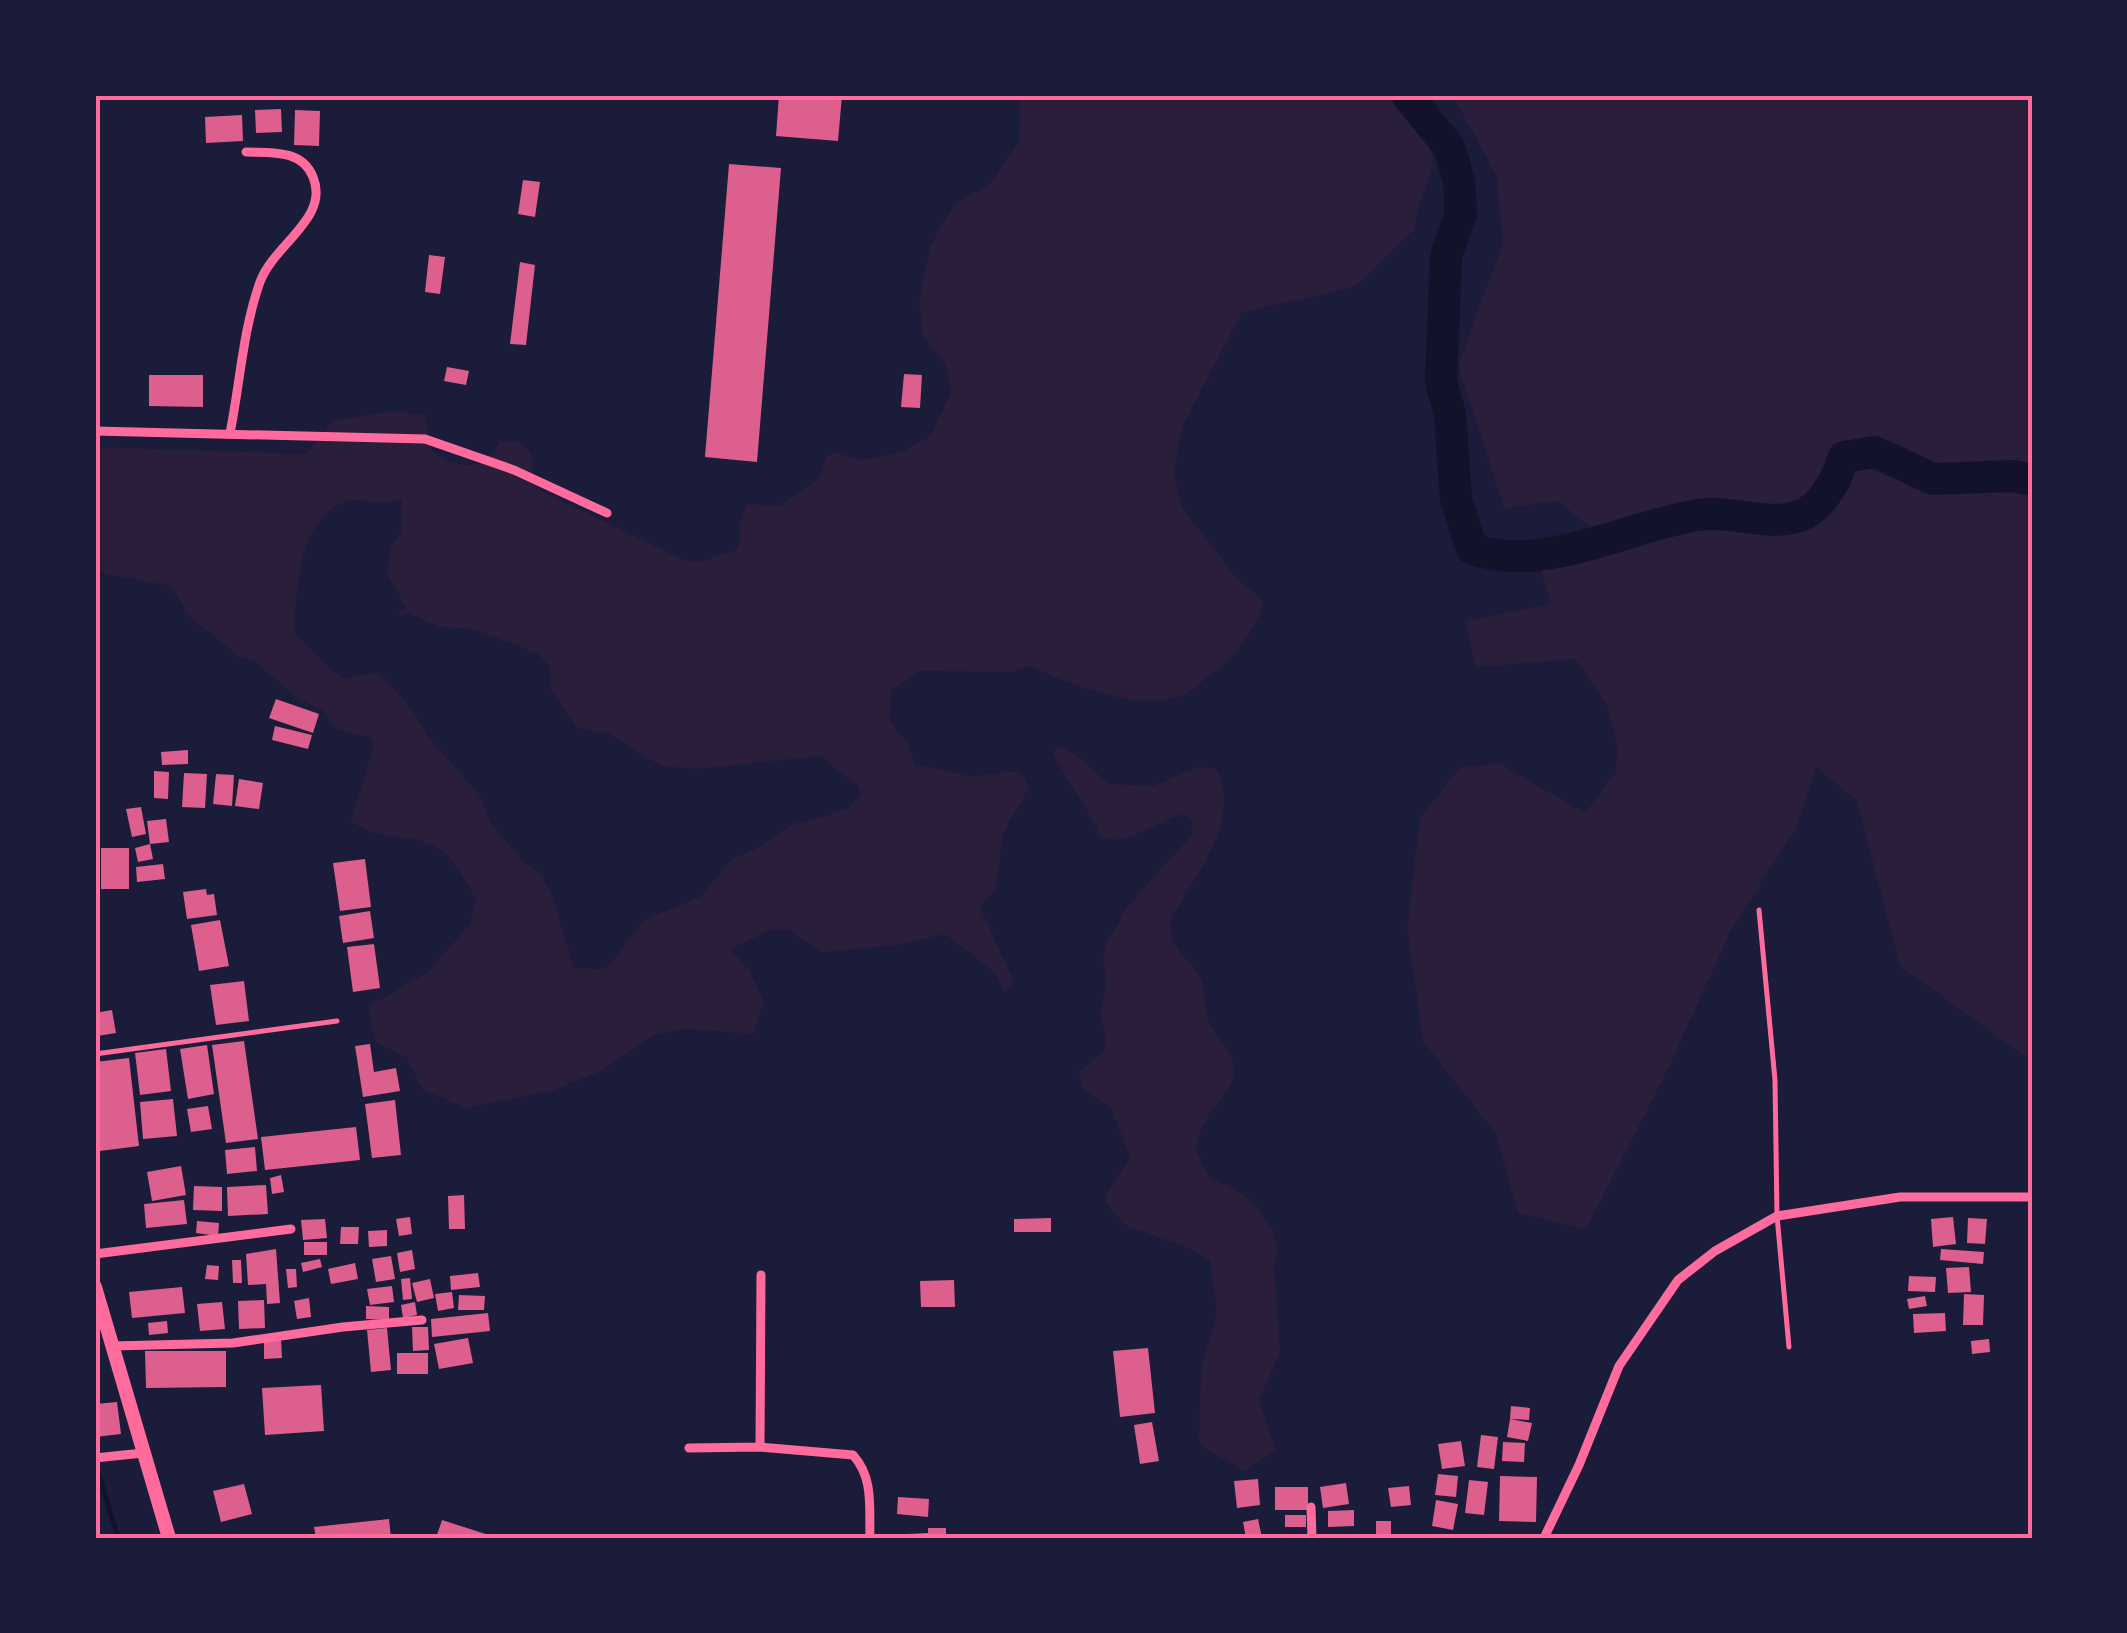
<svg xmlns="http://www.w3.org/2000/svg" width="2127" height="1633" font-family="Rubik,sans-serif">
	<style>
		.green { fill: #2a1e3b; fill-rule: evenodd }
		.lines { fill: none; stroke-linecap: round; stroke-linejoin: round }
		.stream { stroke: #12122b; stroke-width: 5 }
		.river { stroke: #12122b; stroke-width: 32 }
		.building { fill: #dd5f8e }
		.service { stroke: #ff6b9d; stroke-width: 5 }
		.minor { stroke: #ff6b9d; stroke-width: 9 }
		.primary { stroke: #ff6b9d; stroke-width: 14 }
		.neatline { fill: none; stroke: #ff6b9d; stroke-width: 4 }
	</style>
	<rect width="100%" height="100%" fill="#1b1b3a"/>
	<path class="green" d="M1020,95H1390C1409,113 1432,131 1432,160C1432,181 1415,202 1415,229L1361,281L1347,289L1242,312L1182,427L1174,470L1181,506L1238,580L1264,601C1257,627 1238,653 1217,670C1207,677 1197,687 1186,693C1145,716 1068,684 1030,666L1011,672L919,671L891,690L890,721L907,742L915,766C934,767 947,771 964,775C982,779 1001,769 1022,773L1029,788L1003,833L996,888L980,908L1013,979L1011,988L1003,989L995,972L945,934L899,945L823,952L788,930H771L730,949L749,970L764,1002L753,1034L687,1029L655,1034L596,1073L554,1090L466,1108L423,1090L407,1058L375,1041L368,1007L429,971L470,924L476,899C467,885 460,869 449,857C425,829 381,845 351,821L374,745L371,737L337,730L325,712L296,697L254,661L238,656L188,615L171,586L106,574L95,565V447L306,454L333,421L392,411L425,415L432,452C460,468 484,474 499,442L519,441L531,454L535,488L681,559L698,562L735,551L740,543L739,524L747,504L780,506L819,478L826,457L835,452L859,460L900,453L931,436L951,392L946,364L923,337L919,301L930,246L955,203L989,185L1019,141ZM352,500L386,503L402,500L401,533L390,547L388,576L407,609L392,616L408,613L440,627L473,629L539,654L550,668L551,690L577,728L610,734L661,766L696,769L820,756L859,787L860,795L848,808L812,821L794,823L762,846L731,860L701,896L643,921L610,965L602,969L574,968L553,899L542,875L528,866L492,826L478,792L429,739L411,708L378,672L342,679L295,634C295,590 300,510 352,500Z
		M1452,95H2032V1061L1900,966L1857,801L1816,767L1796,829L1733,926L1666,1073L1586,1229L1518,1213L1496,1134L1423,1041L1407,929L1420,817L1461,767L1500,764L1585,813L1616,772L1617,745L1607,705L1575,659L1476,667L1465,621L1551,604L1538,561L1591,527L1557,501L1504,508L1458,366L1503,243L1496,174Z
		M1060,747L1075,754L1109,784L1153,786L1198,767L1216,768C1240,809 1207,860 1185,895C1181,903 1172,914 1171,922C1167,950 1194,960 1202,982C1207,997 1203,1013 1211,1027C1220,1042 1236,1053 1234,1074C1232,1089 1218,1101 1210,1113C1203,1123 1199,1137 1195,1148L1209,1177L1240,1192L1254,1204L1273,1232L1278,1248L1274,1265L1280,1352L1259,1400L1276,1450L1244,1471L1202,1446L1199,1438L1201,1369L1217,1313L1210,1261L1188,1248L1123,1224L1105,1200C1110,1182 1122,1173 1130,1157L1111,1108L1083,1088L1079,1072L1105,1050L1106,1033L1100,1016L1106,986L1103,958L1108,941L1128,906L1192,835L1191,819L1183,814C1161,821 1116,851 1097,835V827L1056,760L1053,752Z"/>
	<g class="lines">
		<path class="stream" d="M95,1462L118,1538"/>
		<path class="river" d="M1407,95L1449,147L1459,181L1461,213L1446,256L1441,381L1450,415L1456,499L1472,549C1544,574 1627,526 1698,515C1733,509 1773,530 1806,513C1826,501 1837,478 1844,457L1875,452L1933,479L2013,476L2032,480"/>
	</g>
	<path class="building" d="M779,95H842L838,141L776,136Z
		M281,109L282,132L256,133L255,110Z
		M295,110L320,111L319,146L294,145Z
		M242,115L243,141L206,143L205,117Z
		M729,164L781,168L757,462L705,457Z
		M523,180L540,182L535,217L518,214Z
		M429,255L445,257L440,294L425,292Z
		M520,262L535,265L526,345L510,344Z
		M447,367L469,371L466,385L444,381Z
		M904,374L922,375L920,408L901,407Z
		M149,375H203V407L149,406Z
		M276,699L319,714L313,733L269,718Z
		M275,726L312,735L308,749L272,740Z
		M188,750V764L162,765L161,752Z
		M154,771L169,772L168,799L154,798Z
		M184,773L207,774L205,808L182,807Z
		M216,774L234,775L232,806L213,804Z
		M239,779L263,783L259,809L235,806Z
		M141,807L146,834L132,837L126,809Z
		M166,819L169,842L150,844L147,821Z
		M150,844L153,859L138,862L135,848Z
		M101,848H129V889H101Z
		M365,859L371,907L340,911L333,863Z
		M163,864L165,879L137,882L136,867Z
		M206,889L207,895L214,894L217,915L187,919L183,892Z
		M370,911L374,938L343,943L339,916Z
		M220,920L229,966L199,971L191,925Z
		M374,944L380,988L353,992L347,947Z
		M244,981L249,1021L216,1025L210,985Z
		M112,1010L116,1033L97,1036L95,1013Z
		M244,1041L258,1139L226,1143L212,1045Z
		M370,1044L374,1072L396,1068L400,1091L363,1097L355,1046Z
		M207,1045L214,1094L188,1099L180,1049Z
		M166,1049L171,1091L140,1095L135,1053Z
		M129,1058L139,1146L100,1151L95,1062Z
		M173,1099L177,1136L143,1139L140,1102Z
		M395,1100L401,1155L372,1158L365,1104Z
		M208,1106L212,1129L191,1132L187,1109Z
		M356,1127L360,1160L265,1170L261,1137Z
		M255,1147L257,1171L227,1174L225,1150Z
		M181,1166L186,1195L152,1201L147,1172Z
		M281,1175L284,1192L272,1194L270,1178Z
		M266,1185L268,1214L228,1216L227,1187Z
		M194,1186L222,1187V1211L193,1210Z
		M464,1195L465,1229H449L448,1196Z
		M184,1200L187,1224L146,1228L144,1204Z
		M410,1217L412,1234L399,1236L396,1219Z
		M1953,1217L1956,1244L1933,1247L1931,1219Z
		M1051,1218V1232H1014V1219Z
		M1968,1218L1987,1219L1985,1244L1967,1243Z
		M325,1219L327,1238L303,1240L301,1220Z
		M197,1221L219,1223L218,1236L196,1233Z
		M341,1227H359L358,1244H340Z
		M387,1230V1246L369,1247L368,1231Z
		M304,1242H327V1255H304Z
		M276,1249L280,1303L267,1304L266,1284L248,1285L246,1254Z
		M1941,1249L1984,1252L1983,1264L1940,1260Z
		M412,1250L415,1269L400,1272L397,1253Z
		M391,1256L395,1279L376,1282L372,1259Z
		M320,1259L322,1267L303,1272L301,1263Z
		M232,1260H241L242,1283H233Z
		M355,1263L358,1279L331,1284L328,1269Z
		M207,1265L219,1266L218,1280L205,1279Z
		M1969,1267L1971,1292L1948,1293L1946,1268Z
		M286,1269H296L297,1287L288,1288Z
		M478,1273L480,1287L451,1290L450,1276Z
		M1909,1276L1936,1277L1935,1292L1908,1291Z
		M410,1278L412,1299L403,1300L401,1279Z
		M430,1279L434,1298L417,1302L412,1283Z
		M954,1280L955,1307H921L920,1281Z
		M392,1286L394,1302L370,1305L367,1289Z
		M182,1287L185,1313L132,1318L129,1292Z
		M452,1292L454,1308L438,1311L435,1294Z
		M1964,1294L1984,1295L1983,1325H1963Z
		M459,1295L485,1296L484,1310H458Z
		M1925,1296L1927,1306L1909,1309L1907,1299Z
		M309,1298L311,1317L297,1319L294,1301Z
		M264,1300L265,1328L239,1329L238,1301Z
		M222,1302L225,1329L200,1331L197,1304Z
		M415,1302L417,1315L403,1318L401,1305Z
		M366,1306L389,1307V1320L366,1319Z
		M488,1313L490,1331L432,1337L431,1319Z
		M1945,1313L1946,1331L1914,1333L1913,1314Z
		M167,1321L168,1333L149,1335L148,1323Z
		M412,1327H428L429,1350L413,1351Z
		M387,1328L391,1370L371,1372L367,1330Z
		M468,1338L473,1363L439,1369L434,1344Z
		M281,1339L282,1358L264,1359V1340Z
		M1989,1339L1990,1352L1972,1354L1971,1341Z
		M1148,1348L1155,1413L1120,1417L1113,1351Z
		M145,1351H226V1387L146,1388Z
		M397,1353H428V1374H397Z
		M321,1385L324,1431L265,1435L262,1388Z
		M117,1402L121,1434L95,1437V1404Z
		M1511,1406L1530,1408L1529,1420L1510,1419Z
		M1510,1419L1532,1423L1528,1441L1507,1437Z
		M1152,1422L1159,1461L1140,1464L1134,1425Z
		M1481,1435L1498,1437L1494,1469L1477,1467Z
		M1461,1441L1465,1466L1442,1469L1438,1444Z
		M1503,1442L1525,1443L1524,1462L1502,1461Z
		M1438,1474L1458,1476L1456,1497L1435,1495Z
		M1500,1476L1537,1477L1536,1522L1499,1521Z
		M1258,1479L1260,1505L1237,1508L1234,1481Z
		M1469,1480L1488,1482L1484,1515L1465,1513Z
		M1346,1483L1349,1504L1323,1508L1320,1487Z
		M244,1484L252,1514L221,1522L213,1491Z
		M1409,1486L1411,1505L1391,1507L1388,1488Z
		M1275,1487H1308V1510H1275Z
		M898,1497L929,1499L928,1517L897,1514Z
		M1436,1500L1458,1504L1453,1530L1432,1526Z
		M1354,1510V1526L1328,1527V1511Z
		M1285,1515H1306V1527H1285Z
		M389,1519L391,1538H316L314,1527Z
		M1258,1519L1262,1538H1246L1243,1522Z
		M442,1520L495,1537V1538H436Z
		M1376,1521H1391V1538H1376Z
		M928,1528H946V1538H907V1534L928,1533Z"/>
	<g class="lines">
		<path class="service" d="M1759,910L1775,1080L1777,1216L1789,1347
			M95,1054L337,1021"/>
		<path class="minor" d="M95,431L425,439L514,470L607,513
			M230,433C240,384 243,329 260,282C274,244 330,218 313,177C302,149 271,153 246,152
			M95,1254L291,1229
			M112,1346L233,1343L343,1327L422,1320
			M760,1447L761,1275
			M689,1448L760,1447L853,1455C874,1478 869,1508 870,1538
			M95,1458L143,1453
			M1311,1507L1312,1538
			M1544,1538L1579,1465L1619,1366L1678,1280L1715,1251L1777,1216L1900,1197H2032"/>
		<path class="primary" d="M95,1287L169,1538"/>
	</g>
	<rect width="2127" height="1633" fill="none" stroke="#1b1b3a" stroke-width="195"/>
	<rect x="98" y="98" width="1932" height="1438" class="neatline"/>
</svg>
